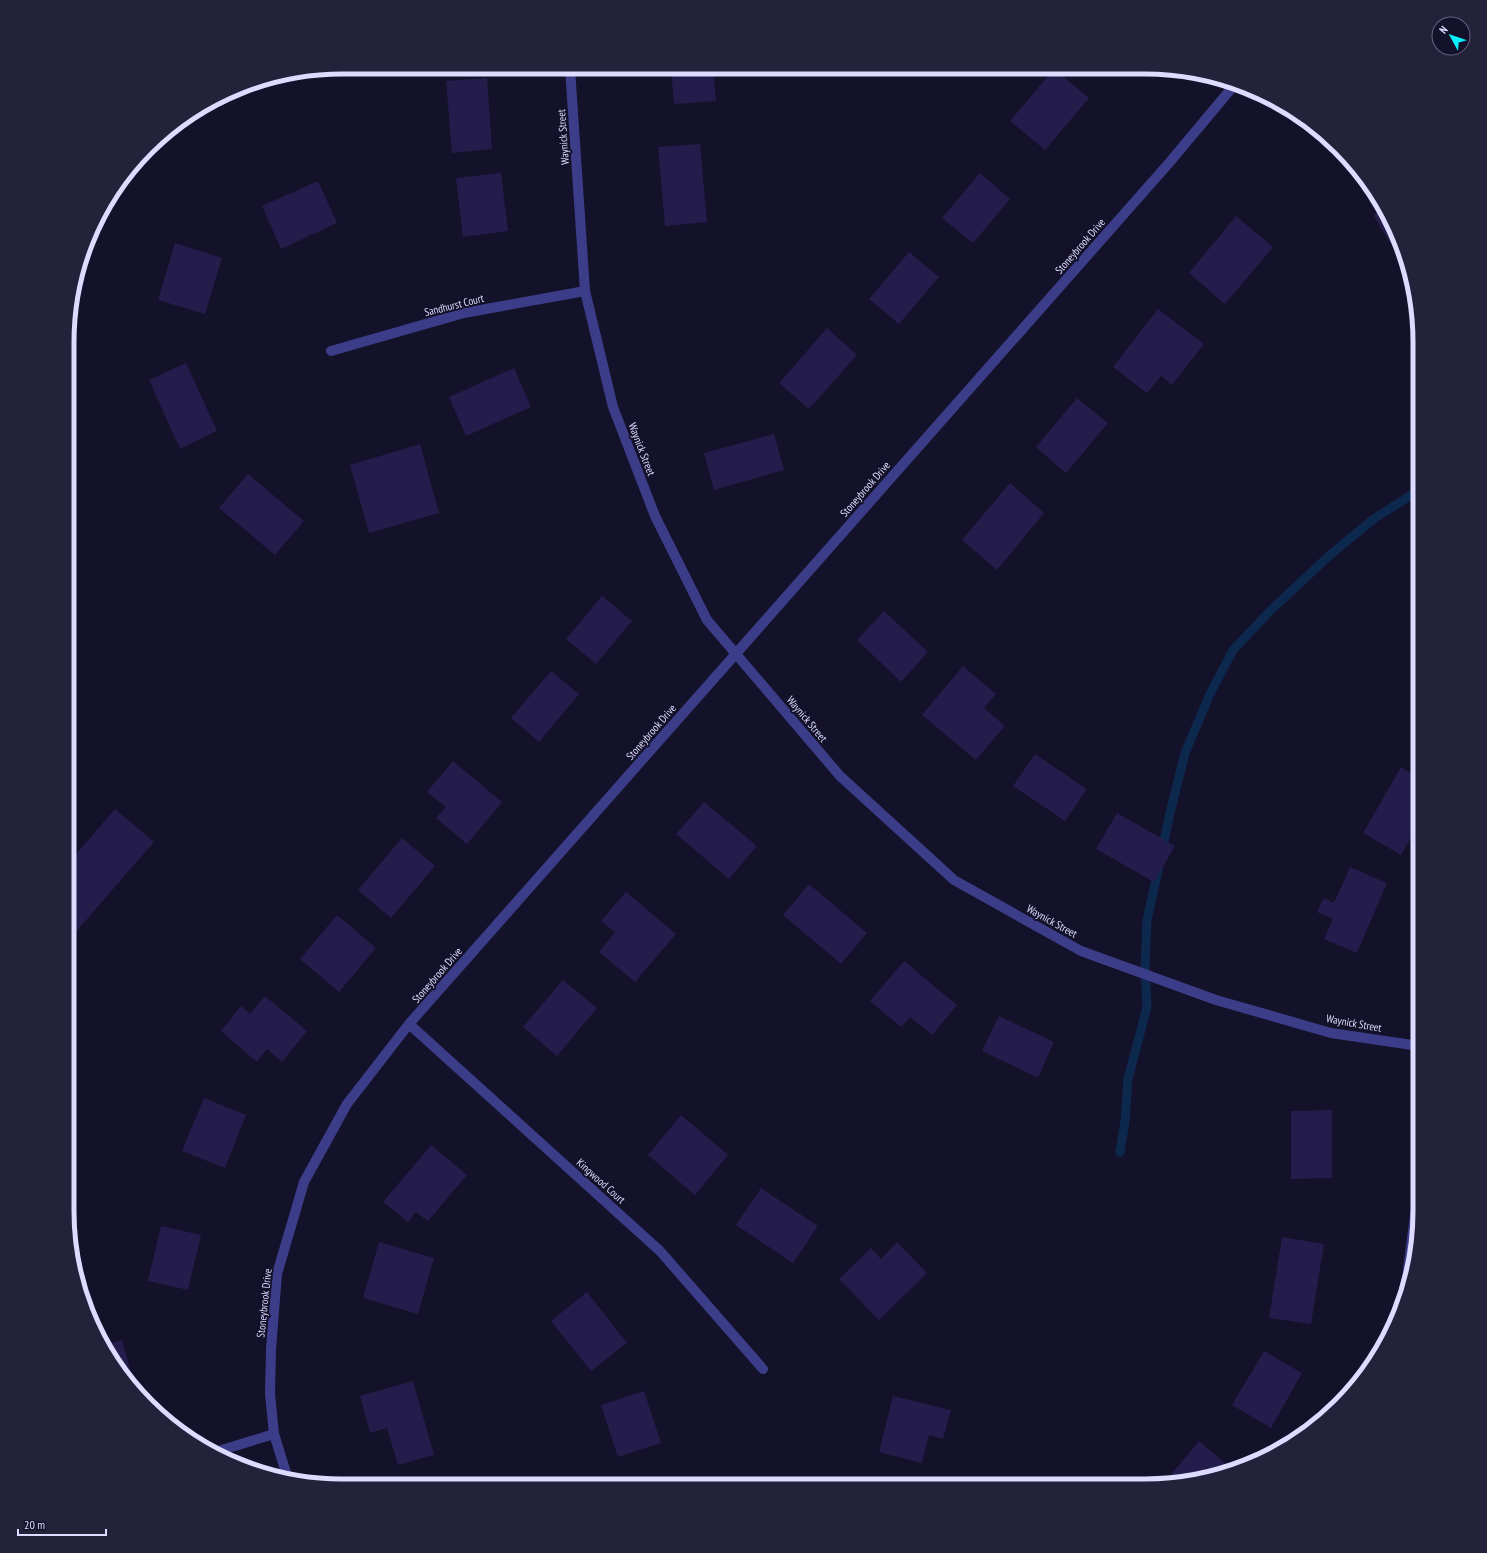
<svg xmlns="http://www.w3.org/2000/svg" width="1487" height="1553" font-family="'PT Sans Narrow',sans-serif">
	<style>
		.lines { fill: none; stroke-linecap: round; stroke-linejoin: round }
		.stream { stroke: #0d284d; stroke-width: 9 }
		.building { fill: #241d4b }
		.minor { stroke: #3c3d89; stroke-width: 10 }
		.labels { text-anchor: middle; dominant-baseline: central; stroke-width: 4; stroke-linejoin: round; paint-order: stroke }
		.street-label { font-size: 11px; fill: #dddbff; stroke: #14112a }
		.rim { fill: none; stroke: #dddbff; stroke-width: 5 }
	</style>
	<rect width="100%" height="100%" fill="#14112a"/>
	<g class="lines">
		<path class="stream" d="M1162,851L1170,813L1185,753L1210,694L1233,650L1270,611L1331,554L1375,518L1419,490
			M1120,1152L1125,1121L1128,1079L1147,1007L1145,967L1147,920L1159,866"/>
	</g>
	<path class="building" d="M671,68H713L716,101L674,104Z
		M1054,69L1089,98L1045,150L1010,121Z
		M487,78L492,149L452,153L446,81Z
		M700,144L707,222L665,226L658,147Z
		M501,173L508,231L463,237L456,178Z
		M980,173L1010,199L973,243L942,218Z
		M318,181L337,223L281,249L262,206Z
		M1383,209L1405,254L1408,265L1405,267L1373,215Z
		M1236,216L1273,247L1225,304L1189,273Z
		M175,243L222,258L205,314L158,300Z
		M909,252L939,277L899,324L869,299Z
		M1158,309L1204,344L1172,385L1161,376L1147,393L1113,367Z
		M827,328L857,355L809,409L779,383Z
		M186,363L217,431L180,449L149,380Z
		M514,368L531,407L466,436L449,397Z
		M1077,398L1108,423L1066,473L1036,447Z
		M774,434L784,470L714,490L704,453Z
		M420,444L439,513L369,533L350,465Z
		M248,474L304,521L275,555L219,508Z
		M1010,483L1044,513L997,570L962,540Z
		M602,596L632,621L596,664L566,639Z
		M884,611L928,652L901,682L857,640Z
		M963,666L996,694L984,708L1005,726L976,760L922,715Z
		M551,671L579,694L539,742L511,718Z
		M1035,754L1087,789L1065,821L1013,786Z
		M453,761L502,802L467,844L436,818L446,807L427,792Z
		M1401,767L1419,778V824L1401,855L1363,833Z
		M704,802L757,846L729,879L676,834Z
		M115,809L154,842L74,934L69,930V862Z
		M1117,813L1175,846L1154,882L1096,849Z
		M402,838L435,866L391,918L358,890Z
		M1350,867L1387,883L1357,953L1324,939L1333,919L1317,912L1324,898L1334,903Z
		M809,884L867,933L841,964L783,915Z
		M626,892L676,934L635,982L599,952L615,932L601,921Z
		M337,915L376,948L339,992L300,959Z
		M904,961L957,1005L932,1035L910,1017L901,1027L870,1001Z
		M563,980L597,1008L557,1056L523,1027Z
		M265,996L307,1031L282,1062L267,1049L257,1062L221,1031L241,1006L250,1014Z
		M999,1016L1054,1042L1038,1078L982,1051Z
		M204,1098L246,1115L225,1168L182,1151Z
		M1332,1110V1178L1291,1179V1111Z
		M681,1115L728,1155L695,1195L648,1155Z
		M431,1145L467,1175L428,1221L416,1212L408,1222L383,1202Z
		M761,1188L818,1226L793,1263L736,1225Z
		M161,1226L201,1235L188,1290L148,1281Z
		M1282,1237L1324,1244L1311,1324L1269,1318Z
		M379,1242L434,1258L418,1314L363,1298Z
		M897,1242L927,1273L879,1320L839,1279L871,1248L881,1259Z
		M587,1292L627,1343L591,1371L551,1321Z
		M122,1340L134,1384L132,1385L113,1364L104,1345Z
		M1264,1351L1302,1373L1271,1428L1232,1405Z
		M413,1381L434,1455L398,1465L387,1428L370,1433L360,1396Z
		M644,1391L661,1443L618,1457L601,1405Z
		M893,1396L951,1410L943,1439L929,1435L922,1463L879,1452Z
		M1199,1441L1234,1471L1162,1485Z"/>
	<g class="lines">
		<path class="minor" d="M570,68L585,291L613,407L655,516L707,620L840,776L954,880L1081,951L1216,1000L1331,1033L1419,1046
			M331,351L464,313L585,291
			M409,1024L660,1251L763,1369
			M1400,1307L1407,1278L1419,1184
			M212,1453L274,1434
			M288,1479L274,1434L270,1394L271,1349L277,1274L304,1182L347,1104L409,1024L1169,163L1236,83"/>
	</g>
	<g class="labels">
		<g class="street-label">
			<text transform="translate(563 137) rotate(-94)">Waynick Street</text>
			<text transform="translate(1080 246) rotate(-49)">Stoneybrook Drive</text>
			<text transform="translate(454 305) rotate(-14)">Sandhurst Court</text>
			<text transform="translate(642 449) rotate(69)">Waynick Street</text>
			<text transform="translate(865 489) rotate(-49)">Stoneybrook Drive</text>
			<text transform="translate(807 719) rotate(50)">Waynick Street</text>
			<text transform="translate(651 732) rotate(-49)">Stoneybrook Drive</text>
			<text transform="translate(1052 921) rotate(29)">Waynick Street</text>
			<text transform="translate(437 975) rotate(-49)">Stoneybrook Drive</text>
			<text transform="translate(1354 1023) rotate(10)">Waynick Street</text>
			<text transform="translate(601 1181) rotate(42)">Kingwood Court</text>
			<text transform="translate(264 1303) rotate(-84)">Stoneybrook Drive</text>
		</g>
	</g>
	<path d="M0 0H1487V1553H0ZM342 74H1145A268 268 0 0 1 1413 342V1211A268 268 0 0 1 1145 1479H342A268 268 0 0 1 74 1211V342A268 268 0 0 1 342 74Z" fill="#24213b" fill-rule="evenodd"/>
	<path class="rim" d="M342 74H1145A268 268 0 0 1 1413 342V1211A268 268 0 0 1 1145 1479H342A268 268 0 0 1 74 1211V342A268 268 0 0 1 342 74Z"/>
	<g transform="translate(1451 36) rotate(310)"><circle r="19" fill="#14112a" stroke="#64627f"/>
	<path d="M0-3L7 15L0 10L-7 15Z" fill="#08f0fd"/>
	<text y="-6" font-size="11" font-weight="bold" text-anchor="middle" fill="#dddbff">N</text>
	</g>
	<path d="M18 1529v6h88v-6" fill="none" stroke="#dddbff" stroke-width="2"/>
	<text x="24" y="1529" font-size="12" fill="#dddbff" stroke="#14112a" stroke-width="3" paint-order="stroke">20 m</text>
</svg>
